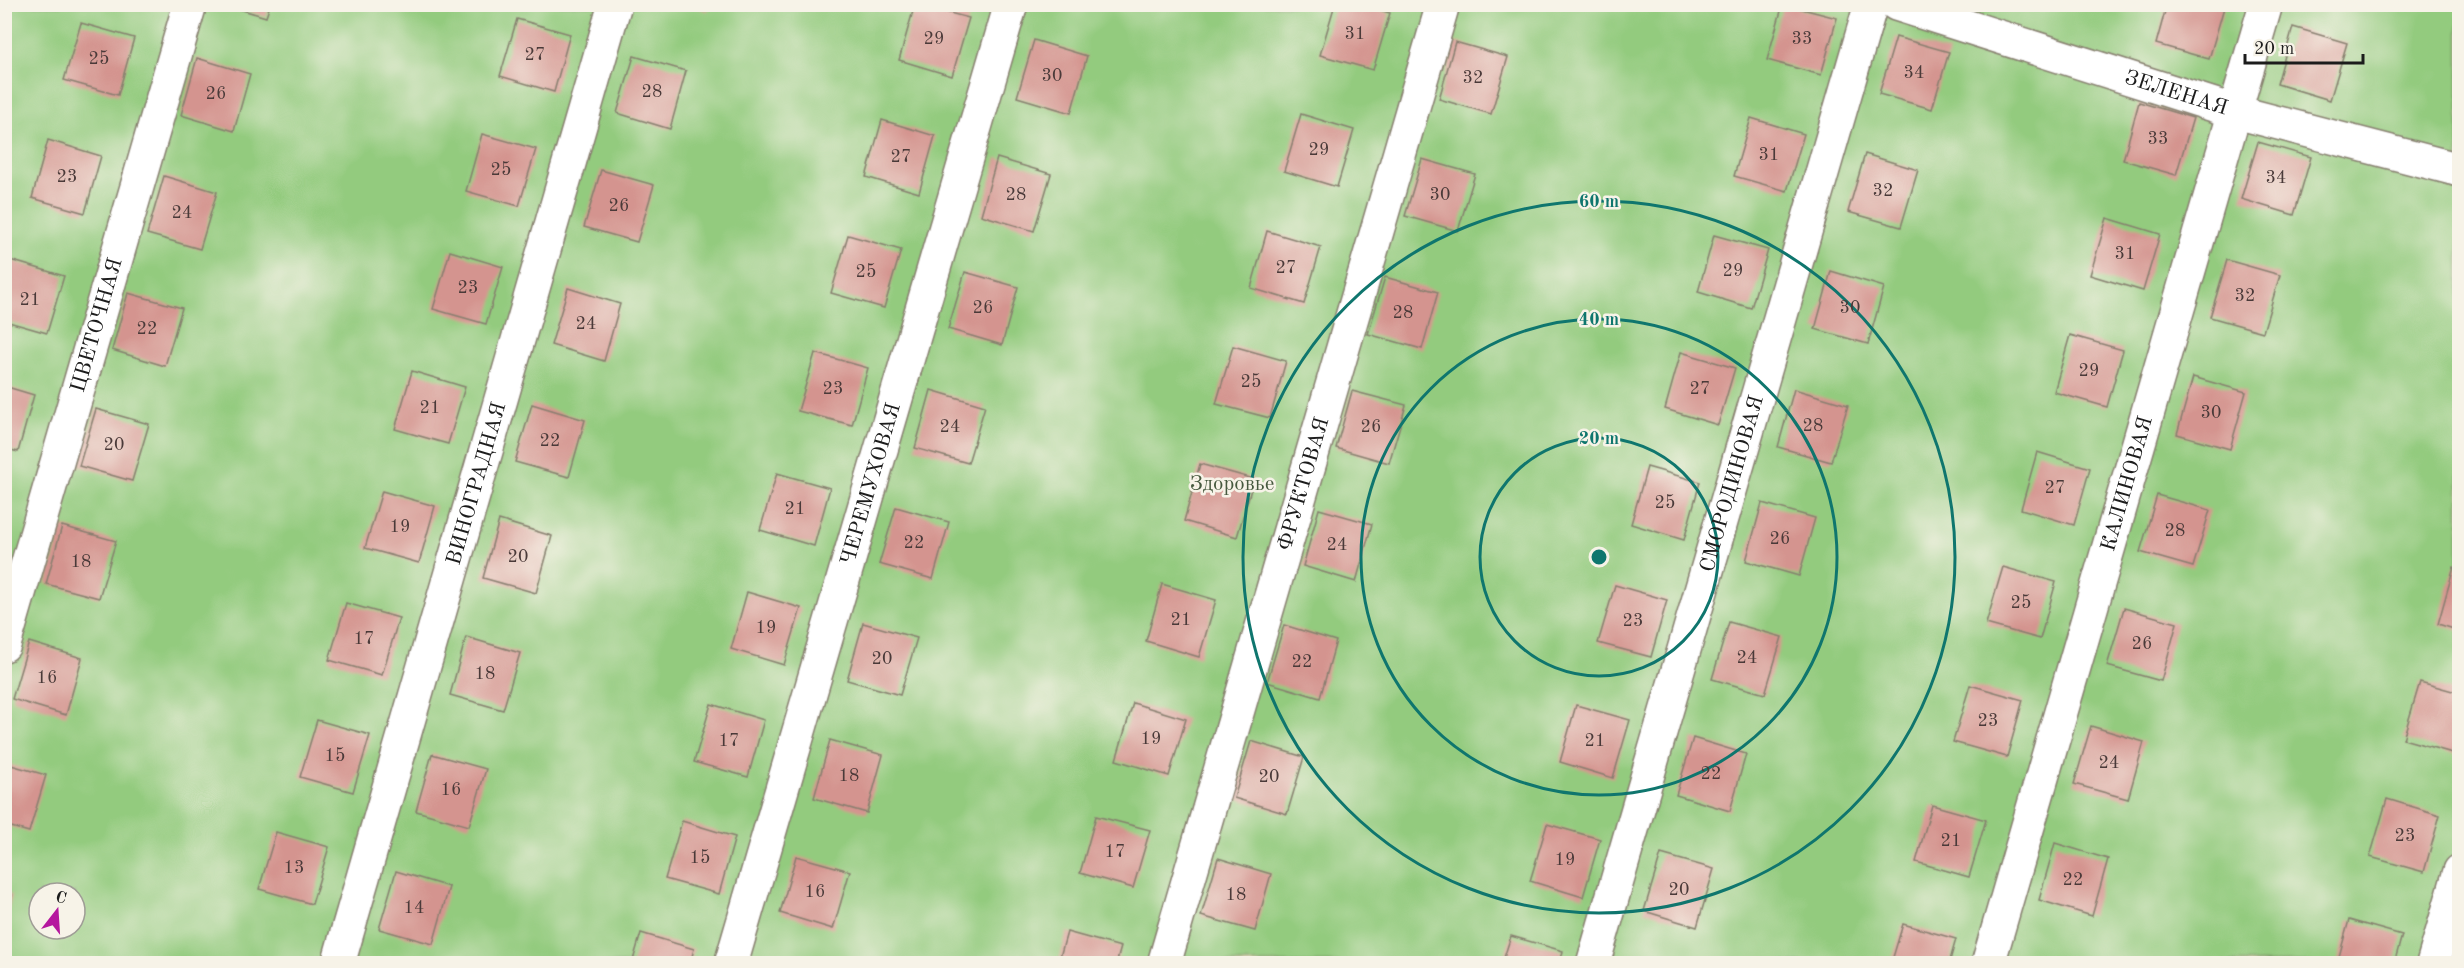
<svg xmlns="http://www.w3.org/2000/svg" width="2464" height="968" font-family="'Old Standard TT',serif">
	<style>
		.green { fill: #93cb7e; stroke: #58744d; stroke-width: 1.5; fill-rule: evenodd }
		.building { fill: #d4948f }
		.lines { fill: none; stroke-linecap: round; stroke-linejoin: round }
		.minor-casing { stroke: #867e6e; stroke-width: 36 }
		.minor { stroke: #fff; stroke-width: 33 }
		.ring { fill: none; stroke: #0f766e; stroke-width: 3 }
		.labels { text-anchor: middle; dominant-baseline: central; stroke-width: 5; stroke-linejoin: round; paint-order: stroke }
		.number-label { font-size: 18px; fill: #4a3a39 }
		.street-label { font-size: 21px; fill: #1c1c1c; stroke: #f7f3e8 }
		.park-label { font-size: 21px; fill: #46593e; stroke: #f7f3e8 }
		.centre { fill: #0f766e; stroke: #f7f3e8; stroke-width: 3 }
		.ring-label { font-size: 18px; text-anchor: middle; font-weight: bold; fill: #0f766e; stroke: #f7f3e8; stroke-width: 5; stroke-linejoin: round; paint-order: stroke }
	</style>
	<rect width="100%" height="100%" fill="#f7f3e8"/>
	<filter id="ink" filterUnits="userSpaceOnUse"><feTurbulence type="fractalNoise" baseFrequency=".0167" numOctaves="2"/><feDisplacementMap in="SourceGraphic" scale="12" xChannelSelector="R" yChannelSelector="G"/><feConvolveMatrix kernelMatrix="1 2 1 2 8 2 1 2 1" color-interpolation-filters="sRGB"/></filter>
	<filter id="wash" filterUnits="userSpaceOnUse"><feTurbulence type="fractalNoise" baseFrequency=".008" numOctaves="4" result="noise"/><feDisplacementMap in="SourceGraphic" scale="24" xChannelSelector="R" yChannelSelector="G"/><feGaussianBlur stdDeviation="1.35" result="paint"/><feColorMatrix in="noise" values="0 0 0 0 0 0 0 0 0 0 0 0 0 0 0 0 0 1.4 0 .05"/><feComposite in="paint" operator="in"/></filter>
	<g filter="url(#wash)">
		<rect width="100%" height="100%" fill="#efe0c1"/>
		<path class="green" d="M5,5H2459V963L5,964ZM39,893H75V929H39Z"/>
		<g id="blocks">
			<path class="building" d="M688,4H708L707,11Z
				M915,4L969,18L952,76L899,60Z
				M1335,4H1360L1390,13L1373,70L1320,55Z
				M1783,4L1837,18L1821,75L1767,60Z
				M2167,4H2225L2209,59L2156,44Z
				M226,5H270L266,17Z
				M517,19L570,34L554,92L500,76Z
				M81,23L134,38L118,95L64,80Z
				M2293,27L2347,43L2330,100L2277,84Z
				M1896,37L1949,52L1932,109L1879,94Z
				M1034,40L1087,56L1071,113L1017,97Z
				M1455,42L1508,57L1491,114L1439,99Z
				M634,56L686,71L670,129L617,113Z
				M197,58L250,74L234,131L181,115Z
				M2139,102L2193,118L2176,175L2123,160Z
				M1301,114L1354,130L1337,187L1284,171Z
				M1751,118L1804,134L1787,191L1734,176Z
				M882,120L935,136L919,193L866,177Z
				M482,134L536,149L519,206L466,191Z
				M48,140L101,156L85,213L32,198Z
				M2258,142L2311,157L2294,215L2241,199Z
				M1865,154L1918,170L1901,227L1848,212Z
				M997,158L1051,174L1034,231L981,215Z
				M1422,159L1475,174L1458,231L1405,216Z
				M601,170L654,185L637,242L584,227Z
				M164,176L217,192L200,249L147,234Z
				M2107,218L2160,234L2143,291L2090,275Z
				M1267,231L1321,247L1304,304L1251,288Z
				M848,235L901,250L884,308L831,293Z
				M1714,235L1768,250L1751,308L1698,292Z
				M450,251L503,267L486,324L433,309Z
				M10,260L64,276L47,333L5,321V280Z
				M2227,260L2280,275L2263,332L2210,317Z
				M1831,271L1884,287L1868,344L1815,329Z
				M965,272L1018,287L1002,345L948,329Z
				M1385,277L1438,292L1422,349L1368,334Z
				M568,288L620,304L604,361L551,345Z
				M128,293L182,308L165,366L112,350Z
				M2070,335L2123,350L2107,407L2054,392Z
				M1233,346L1286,361L1270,418L1216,404Z
				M1681,352L1735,368L1718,425L1665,409Z
				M815,353L868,368L852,425L798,411Z
				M412,371L465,387L448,444L395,429Z
				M2193,377L2246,392L2230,449L2177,434Z
				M4,386L34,395L18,452L4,448Z
				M1794,389L1848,405L1831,462L1778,447Z
				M931,390L985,406L968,463L915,448Z
				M1352,391L1406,405L1389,463L1336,448Z
				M532,404L585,420L569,477L515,462Z
				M96,409L149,424L132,481L79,466Z
				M2037,452L2090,468L2074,525L2021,509Z
				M1200,464L1254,479L1237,537L1184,521Z
				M1647,467L1700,482L1684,540L1631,524Z
				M777,473L830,488L814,546L760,530Z
				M382,491L435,506L419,563L365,548Z
				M2157,495L2210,510L2193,567L2140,552Z
				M1762,503L1815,518L1799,576L1746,561Z
				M896,507L949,522L933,579L879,564Z
				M1319,509L1372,524L1356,582L1303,566Z
				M499,520L552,536L536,593L483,578Z
				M62,526L116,541L99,598L46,584Z
				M2003,567L2056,582L2040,639L1986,624Z
				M2454,567L2460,569V631L2438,624Z
				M1162,584L1216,600L1199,657L1146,641Z
				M1615,585L1667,600L1651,657L1598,643Z
				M747,592L801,608L784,665L731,649Z
				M346,603L399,618L382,675L329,660Z
				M2124,608L2177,623L2161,681L2107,666Z
				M1729,622L1782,637L1765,694L1712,679Z
				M863,623L917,638L900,695L847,680Z
				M1284,625L1336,641L1320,698L1267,682Z
				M466,637L520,653L503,710L450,695Z
				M29,642L82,658L66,715L12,699Z
				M2420,682L2460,693V743L2456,754L2403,739Z
				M1970,685L2023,700L2007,757L1953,742Z
				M1133,703L1186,719L1169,776L1116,760Z
				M711,704L764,720L748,777L694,762Z
				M1576,705L1630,720L1613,778L1560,762Z
				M317,720L370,735L353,792L300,777Z
				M2091,726L2144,742L2128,799L2074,784Z
				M1693,738L1746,754L1730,811L1676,795Z
				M830,740L883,755L867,813L814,798Z
				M1251,741L1304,757L1287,814L1234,798Z
				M432,754L486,769L469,826L416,811Z
				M4,763L46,775L29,832L4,825Z
				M2387,799L2440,815L2424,872L2370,857Z
				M1932,805L1986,820L1969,877L1916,862Z
				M1096,816L1150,830L1133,888L1080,873Z
				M682,821L735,837L719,894L665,879Z
				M1547,824L1600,839L1583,897L1530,881Z
				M276,832L329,847L312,904L259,889Z
				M2055,843L2108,859L2092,916L2039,900Z
				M1661,854L1714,869L1697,927L1644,911Z
				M796,856L850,871L833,929L780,913Z
				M1218,858L1271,874L1255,931L1201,916Z
				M396,871L449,887L433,944L379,929Z
				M4,893L12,895L5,918H4Z
				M2349,920L2402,935L2394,964H2337Z
				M1903,924L1956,939L1949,964H1891Z
				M1067,932L1121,947L1116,964H1058Z
				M641,933L694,949L690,964H632Z
				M1511,936L1563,951L1560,964H1502Z
				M242,959L256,963V964H241Z
				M2023,959L2036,963V964H2021Z"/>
		</g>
	</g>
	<g filter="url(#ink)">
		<use href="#blocks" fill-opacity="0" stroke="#867e6e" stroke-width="1.5"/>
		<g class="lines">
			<g class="minor-casing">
				<g id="minor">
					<path id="s1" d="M1896,4L2236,112L2460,170"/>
					<path id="s2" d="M4,645L190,4"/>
					<path id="s3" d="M338,964L615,4"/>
					<path id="s4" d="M731,964L1011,4"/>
					<path id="s5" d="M1164,964L1443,4"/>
					<path id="s6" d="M1593,964L1871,4"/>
					<path id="s7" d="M1988,964L2266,4"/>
					<path d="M2433,964L2460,871"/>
				</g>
			</g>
			<use href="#minor" class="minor"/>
		</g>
	</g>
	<g class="ring">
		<circle cx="1599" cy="557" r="119"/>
		<circle cx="1599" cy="557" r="238"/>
		<circle cx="1599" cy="557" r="356"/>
	</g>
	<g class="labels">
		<g class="number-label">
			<text x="1355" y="34">31</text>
			<text x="934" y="39">29</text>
			<text x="1802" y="39">33</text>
			<text x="535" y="55">27</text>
			<text x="99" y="59">25</text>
			<text x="1914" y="73">34</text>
			<text x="1052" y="76">30</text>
			<text x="1473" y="78">32</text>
			<text x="652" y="92">28</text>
			<text x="216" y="94">26</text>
			<text x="2158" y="139">33</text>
			<text x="1319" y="150">29</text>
			<text x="1769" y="155">31</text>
			<text x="901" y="157">27</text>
			<text x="501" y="170">25</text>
			<text x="67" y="177">23</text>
			<text x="2276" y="178">34</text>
			<text x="1883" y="191">32</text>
			<text x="1016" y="195">28</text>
			<text x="1440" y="195">30</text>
			<text x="619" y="206">26</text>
			<text x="182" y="213">24</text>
			<text x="2125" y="254">31</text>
			<text x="1286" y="268">27</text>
			<text x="1733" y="271">29</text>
			<text x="866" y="272">25</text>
			<text x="468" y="288">23</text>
			<text x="2245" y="296">32</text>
			<text x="30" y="300">21</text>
			<text x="983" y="308">26</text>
			<text x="1850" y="308">30</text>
			<text x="1403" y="313">28</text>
			<text x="586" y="324">24</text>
			<text x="147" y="329">22</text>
			<text x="2089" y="371">29</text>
			<text x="1251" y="382">25</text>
			<text x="833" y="389">23</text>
			<text x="1700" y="389">27</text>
			<text x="430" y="408">21</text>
			<text x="2211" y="413">30</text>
			<text x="1813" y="426">28</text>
			<text x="950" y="427">24</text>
			<text x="1371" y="427">26</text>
			<text x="550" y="441">22</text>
			<text x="114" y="445">20</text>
			<text x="2055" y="488">27</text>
			<text x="1665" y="503">25</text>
			<text x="795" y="509">21</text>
			<text x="400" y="527">19</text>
			<text x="2175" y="531">28</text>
			<text x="1780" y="539">26</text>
			<text x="914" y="543">22</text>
			<text x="1337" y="545">24</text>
			<text x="518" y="557">20</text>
			<text x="81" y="562">18</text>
			<text x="2021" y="603">25</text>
			<text x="1181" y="620">21</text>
			<text x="1633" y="621">23</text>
			<text x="766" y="628">19</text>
			<text x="364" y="639">17</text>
			<text x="2142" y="644">26</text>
			<text x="1747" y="658">24</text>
			<text x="882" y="659">20</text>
			<text x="1302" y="662">22</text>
			<text x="485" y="674">18</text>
			<text x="47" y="678">16</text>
			<text x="1988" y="721">23</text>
			<text x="1151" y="739">19</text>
			<text x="729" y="741">17</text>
			<text x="1595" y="741">21</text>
			<text x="335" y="756">15</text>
			<text x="2109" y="763">24</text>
			<text x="1711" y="774">22</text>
			<text x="849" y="776">18</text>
			<text x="1269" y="777">20</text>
			<text x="451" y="790">16</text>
			<text x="2405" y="836">23</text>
			<text x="1951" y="841">21</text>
			<text x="1115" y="852">17</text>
			<text x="700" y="858">15</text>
			<text x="1565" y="860">19</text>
			<text x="294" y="868">13</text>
			<text x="2073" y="880">22</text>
			<text x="1679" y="890">20</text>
			<text x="815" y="892">16</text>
			<text x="1236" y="895">18</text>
			<text x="414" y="908">14</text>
		</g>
		<g class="street-label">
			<text stroke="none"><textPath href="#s1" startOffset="294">ЗЕЛЕНАЯ</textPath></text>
			<text stroke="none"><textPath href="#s2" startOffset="333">ЦВЕТОЧНАЯ</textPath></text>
			<text stroke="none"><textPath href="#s3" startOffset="500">ВИНОГРАДНАЯ</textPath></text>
			<text stroke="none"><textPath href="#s4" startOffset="500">ЧЕРЕМУХОВАЯ</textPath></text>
			<text stroke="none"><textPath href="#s5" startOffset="500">ФРУКТОВАЯ</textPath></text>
			<text stroke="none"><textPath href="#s6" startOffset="500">СМОРОДИНОВАЯ</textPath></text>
			<text stroke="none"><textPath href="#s7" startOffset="500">КАЛИНОВАЯ</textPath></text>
		</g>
		<g class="park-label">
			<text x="1232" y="484">Здоровье</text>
		</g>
	</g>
	<circle cx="1599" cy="557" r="9" class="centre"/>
	<g class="ring-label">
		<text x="1599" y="207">60 m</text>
		<text x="1599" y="325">40 m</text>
		<text x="1599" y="444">20 m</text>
	</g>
	<rect width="2464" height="968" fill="none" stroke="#f7f3e8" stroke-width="24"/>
	<g transform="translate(57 911) rotate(17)"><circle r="28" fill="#f7f3e8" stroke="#9f9d96" stroke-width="1.5"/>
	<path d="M0-4.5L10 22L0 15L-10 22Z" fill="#b5179e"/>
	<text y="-9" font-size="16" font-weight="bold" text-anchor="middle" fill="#1c1c1c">С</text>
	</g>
	<path d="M2245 54v9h118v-9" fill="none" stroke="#1c1c1c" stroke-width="3"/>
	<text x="2254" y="54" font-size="18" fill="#1c1c1c" stroke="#f7f3e8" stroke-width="4.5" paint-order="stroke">20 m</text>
</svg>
